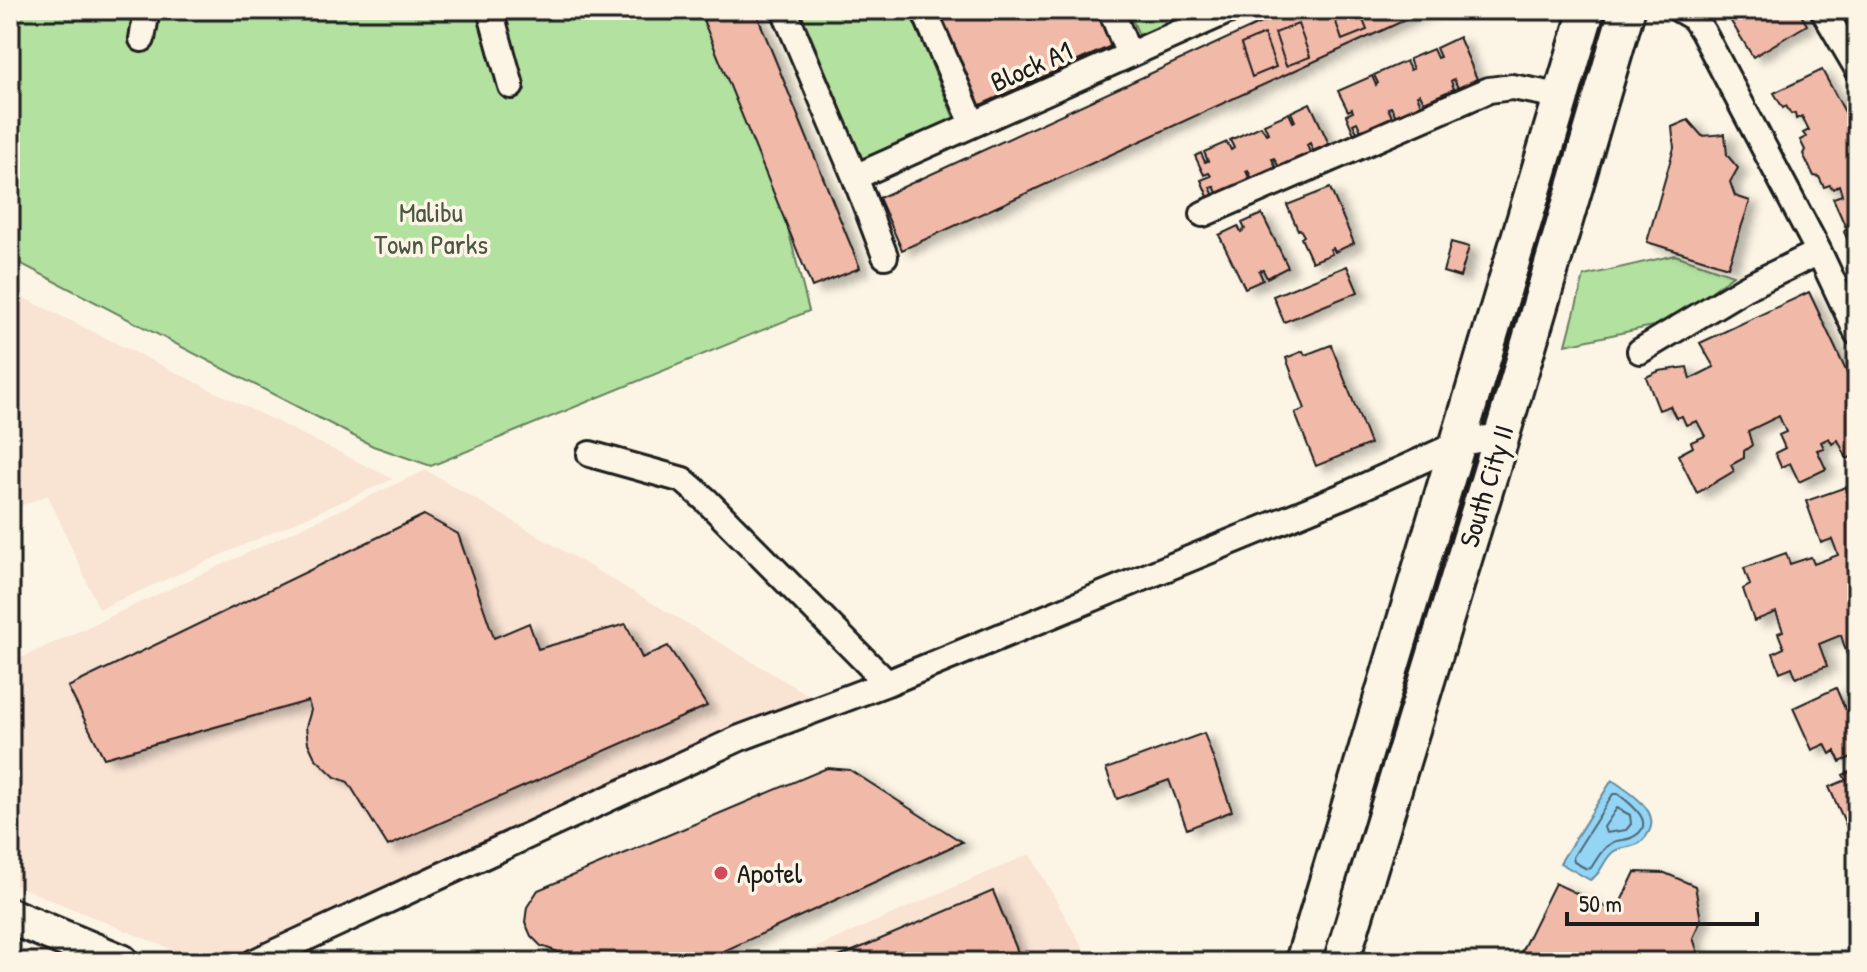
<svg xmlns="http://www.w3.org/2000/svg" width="1867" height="972" font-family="'Patrick Hand',sans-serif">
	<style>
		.built { fill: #f9e3d3 }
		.green { fill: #b3e1a0; stroke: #687e5e; stroke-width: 2 }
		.water { fill: #94d5f6; stroke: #648b9f; stroke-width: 2 }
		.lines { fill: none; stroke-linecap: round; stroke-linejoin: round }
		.shore { stroke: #4c6673; stroke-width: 2 }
		.building { fill: #f1b9a8; stroke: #1c1c1c; stroke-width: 2; filter: url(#shadow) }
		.minor-casing { stroke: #1c1c1c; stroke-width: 30 }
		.secondary-casing { stroke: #1c1c1c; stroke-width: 40 }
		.minor { stroke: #fcf5e5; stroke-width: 24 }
		.secondary { stroke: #fcf5e5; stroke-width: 34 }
		.poi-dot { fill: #d1495b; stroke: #fcf5e5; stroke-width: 3 }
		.labels { text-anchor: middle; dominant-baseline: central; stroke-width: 7; stroke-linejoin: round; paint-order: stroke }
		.street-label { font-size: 28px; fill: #1c1c1c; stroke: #fcf5e5 }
		.park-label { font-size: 28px; fill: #495744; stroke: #fcf5e5 }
		.poi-label { font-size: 28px; fill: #1c1c1c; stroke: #fcf5e5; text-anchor: start }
	</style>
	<defs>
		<filter id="shadow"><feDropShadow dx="9" dy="5" stdDeviation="4" flood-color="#0004"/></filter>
	</defs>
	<rect width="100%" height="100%" fill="#fcf5e5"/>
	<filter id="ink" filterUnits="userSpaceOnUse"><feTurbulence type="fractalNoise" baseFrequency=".0125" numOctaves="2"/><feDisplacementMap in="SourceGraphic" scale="16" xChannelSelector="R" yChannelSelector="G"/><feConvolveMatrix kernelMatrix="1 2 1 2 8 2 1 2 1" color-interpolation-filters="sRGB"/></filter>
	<g filter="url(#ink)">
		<path class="built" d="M10,291L393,479L99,609L48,495L10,510Z
			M426,470L824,704L243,962H202L10,883V663Z
			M1030,854L1091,962H783Z"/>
		<path class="green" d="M10,10H732L809,311L431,466L373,446L10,258Z
			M800,10H909L958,128L866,169Z
			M1128,10H1219L1143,44Z
			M1675,255L1733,275L1671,322L1566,345L1584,276Z"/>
		<path class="water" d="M1612,780C1631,793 1669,815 1642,841C1634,849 1621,846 1613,852C1603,860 1601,875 1590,880L1560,863Z"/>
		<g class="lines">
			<path class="shore" d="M1613,794H1618C1630,803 1660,825 1631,838C1625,841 1618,839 1612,843C1602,848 1597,859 1591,868L1587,869L1574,862L1573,857Z
				M1617,808L1630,815L1631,824L1626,830L1606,833L1604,827Z"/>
		</g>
		<path class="building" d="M699,10H755L860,268L812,287Z
			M935,10H1096L1111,46L976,107Z
			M1289,10H1427L902,250L879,198Z
			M1332,10H1359L1367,30L1342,40Z
			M1724,10H1798L1807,25L1753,57Z
			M1298,24L1310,57L1286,66L1275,33Z
			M1264,34L1276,67L1252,77L1241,44Z
			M1459,37L1477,79L1458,88L1454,79L1451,81L1454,89L1424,102L1420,94L1417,95L1421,105L1396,116L1391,107L1388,108L1392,117L1361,131L1357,122L1353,124L1357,132L1354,134L1346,115L1353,112L1352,109L1348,111L1338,91L1372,76L1376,85L1378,83L1374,75L1406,61L1410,70L1413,69L1409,59L1433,49L1437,58L1440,57L1436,48Z
			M1822,70L1857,134V250L1853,243L1850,244L1844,232L1846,228L1833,198L1842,195L1839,185L1833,189L1830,185L1824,187L1819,177L1814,176L1803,154L1805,150L1800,140L1806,137L1803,133L1809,130L1802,116L1796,119L1795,113L1791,114L1786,106L1783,108L1774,93Z
			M1310,103L1329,144L1313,151L1310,143L1307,145L1310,153L1279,167L1274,158L1272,159L1276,168L1252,179L1248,170L1246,171L1250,180L1218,195L1214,186L1210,187L1214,196L1209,199L1201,180L1211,176L1209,173L1204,175L1195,156L1201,153L1205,162L1208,161L1204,152L1227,142L1231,150L1234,148L1230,140L1261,126L1266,134L1268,133L1264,124L1289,113L1293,122L1295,121L1291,112Z
			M1688,120L1702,136L1725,134L1727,155L1738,168L1730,182L1735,196L1750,201L1728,267L1647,242L1674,148L1672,127Z
			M1330,188L1354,243L1335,252L1333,248L1330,249L1332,254L1312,262L1301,238L1304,236L1300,229L1298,230L1287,205Z
			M1262,214L1288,267L1267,278L1263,270L1259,271L1263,280L1245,288L1219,235L1238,226L1241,232L1245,229L1242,223Z
			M1451,242L1469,247L1460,277L1443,272Z
			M1347,266L1358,292L1284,322L1273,296Z
			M1809,292L1857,394V454L1847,459L1838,440L1832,444L1829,438L1821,442L1824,448L1817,450L1826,469L1799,482L1790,463L1781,467L1775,453L1785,448L1779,435L1786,432L1779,416L1748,431L1752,445L1744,451V458L1731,465L1734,471L1697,493L1678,455L1693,447L1691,442L1705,436L1697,421L1686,425L1682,416L1676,418L1670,406L1659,410L1646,377L1659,371L1687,367L1690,379L1714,367L1700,343Z
			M1331,345L1370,444L1316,466L1295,413L1305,409L1286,358L1303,351L1305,355Z
			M1846,487L1853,507L1857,506V581L1853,582L1857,593V651L1847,655L1841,635L1819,644L1827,666L1796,678L1792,667L1780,672L1773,653L1784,648L1778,633L1783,631L1776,612L1754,621L1743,589L1750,585L1744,568L1786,553L1790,564L1811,557L1814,564L1838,555L1832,539L1821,543L1806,501Z
			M424,515L458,534L494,638L529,623L538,649L626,624L642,658L668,646L707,706L388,846L348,782L335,777L315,758L308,743L306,727L311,710L308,701L104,758L68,687Z
			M1836,688L1845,709L1851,706L1854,713L1857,712V761L1854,756L1840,762L1835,751L1830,754L1825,744L1812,750L1793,708Z
			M1204,733L1232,811L1187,829L1169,780L1117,799L1106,769Z
			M827,768L850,770L962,842L700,962H587L541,946L531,936L525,922L527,907L538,890Z
			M1857,768V822L1847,827L1829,787L1846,780L1843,775Z
			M1635,872L1665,873L1695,886L1701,920L1693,938L1701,962H1516L1555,883L1616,912Z
			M993,891L1022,962H827Z"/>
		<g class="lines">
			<g class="minor-casing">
				<path id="minor" d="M490,10L511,86
					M784,10L855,177L885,256
					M924,10L973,124
					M1111,10L1129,55
					M1823,10L1857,68
					M142,39L147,10
					M855,177L1230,10
					M1203,214L1489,90L1512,87L1560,96
					M1819,252L1857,333
					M1640,351L1745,288L1819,252L1703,32L1694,18L1680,10
					M590,454L683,480L705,499L887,683
					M254,962L740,738L887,683L1345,495L1458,444L1502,435"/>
			</g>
			<g class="secondary-casing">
				<path id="secondary" d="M10,916L121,962
					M1303,962L1587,10
					M1341,962L1502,435L1627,10"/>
			</g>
			<use href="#minor" class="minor"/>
			<use href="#secondary" class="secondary"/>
		</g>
	</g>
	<circle class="poi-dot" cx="721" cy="873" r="8"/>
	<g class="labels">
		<g class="street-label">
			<text transform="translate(1031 66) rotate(-24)">Block A1</text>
			<text transform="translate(1486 486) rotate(-73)">South City II</text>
		</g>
		<g class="park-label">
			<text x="431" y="212">Malibu<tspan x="431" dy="32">Town Parks</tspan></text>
		</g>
		<g class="poi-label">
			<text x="737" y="873">Apotel</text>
		</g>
	</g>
	<rect width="1867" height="972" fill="none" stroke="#fcf5e5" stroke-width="40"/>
	<rect x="20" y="20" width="1827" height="932" fill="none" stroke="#1c1c1c" stroke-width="3" filter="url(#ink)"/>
	<path d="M1567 912v12h190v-12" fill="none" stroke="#1c1c1c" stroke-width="4"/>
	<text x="1579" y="912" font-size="24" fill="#1c1c1c" stroke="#fcf5e5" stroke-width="6" paint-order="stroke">50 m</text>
</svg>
